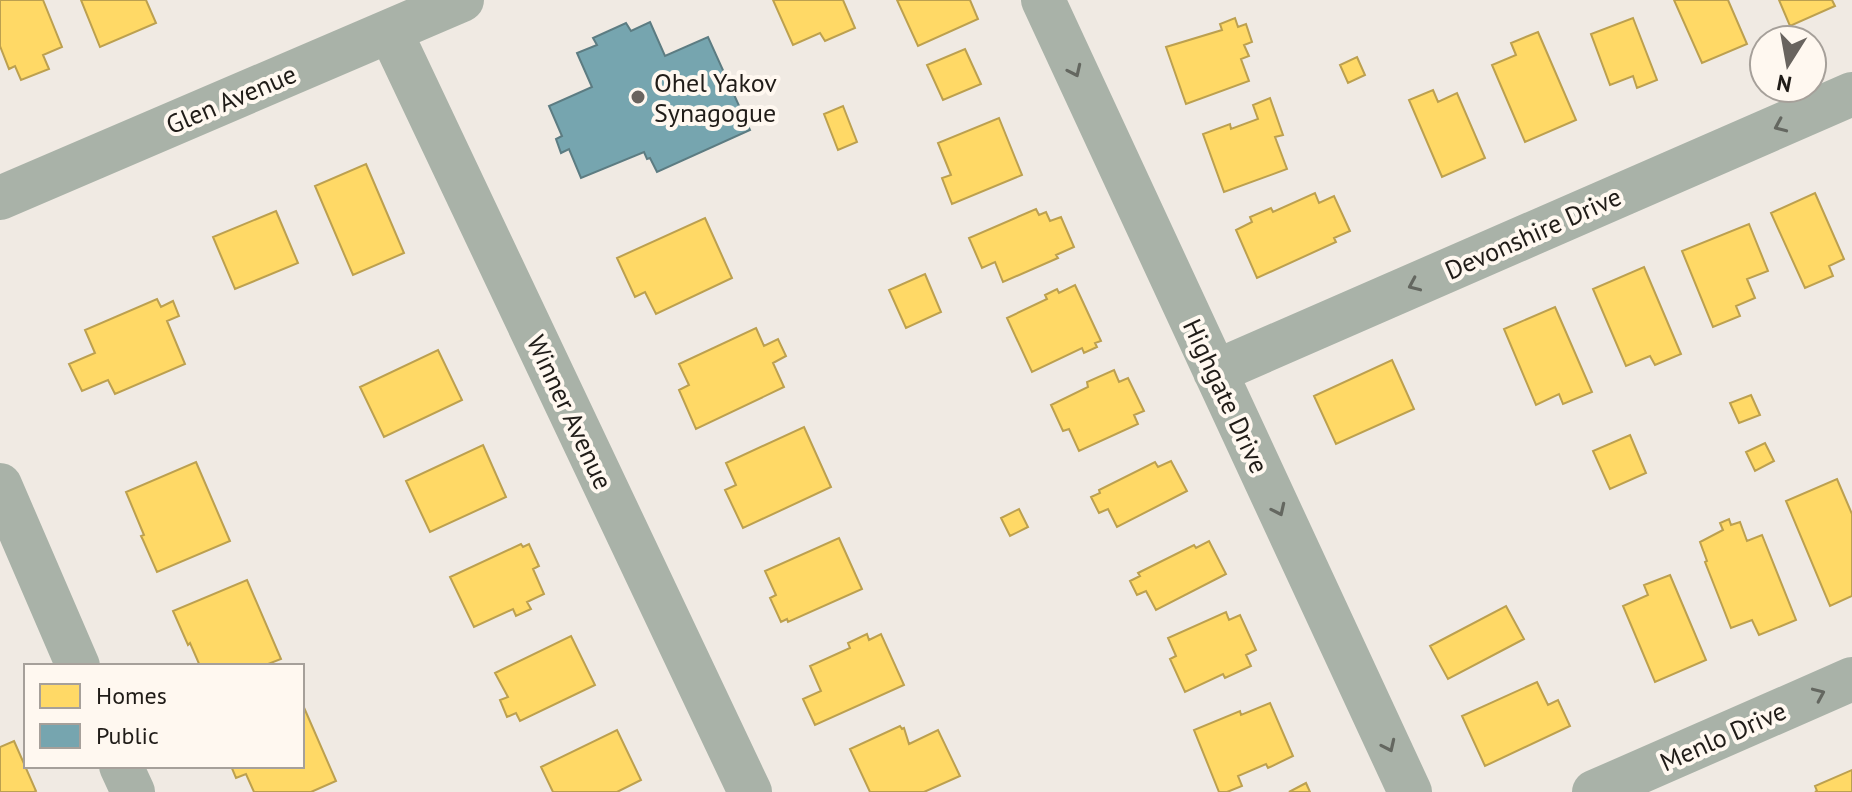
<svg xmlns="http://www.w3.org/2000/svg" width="1852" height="792" font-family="'PT Sans',sans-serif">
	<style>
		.homes { fill: #ffd966; stroke: #bca04f; stroke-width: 2 }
		.public { fill: #76a5af; stroke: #5c7c82; stroke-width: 2 }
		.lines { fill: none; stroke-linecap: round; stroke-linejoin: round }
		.minor { stroke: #a9b2a8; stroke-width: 44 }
		.oneway { stroke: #646760 }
		.poi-dot { fill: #69645f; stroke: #fff8f0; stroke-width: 3 }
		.labels { text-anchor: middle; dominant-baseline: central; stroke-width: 8; stroke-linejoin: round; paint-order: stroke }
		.poi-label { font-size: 26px; fill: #201c18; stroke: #fff8f0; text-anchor: start }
		.street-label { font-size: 26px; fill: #201c18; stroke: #fff8f0 }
	</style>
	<rect width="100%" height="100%" fill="#f0eae3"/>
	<path class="homes" d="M0,0H43L62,47L43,55L49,69L21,80L15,66L9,69L0,46Z
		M81,0H146L156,23L100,47Z
		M773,0H843L855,28L825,41L820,33L793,45Z
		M897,0H970L978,19L918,46Z
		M1674,0H1728L1747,44L1702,63Z
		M1779,0H1832L1835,6L1790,26Z
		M1235,18L1238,27L1246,24L1252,42L1244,45L1249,56L1241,59L1249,81L1186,104L1166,47L1222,30L1220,24Z
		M1633,18L1657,80L1637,88L1633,76L1610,85L1591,34Z
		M1538,32L1576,120L1525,142L1492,65L1516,55L1511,43Z
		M965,49L981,84L943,100L927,65Z
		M1357,57L1365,75L1348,83L1340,65Z
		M1433,90L1438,102L1457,93L1485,158L1442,177L1409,100Z
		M1270,98L1283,135L1275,137L1287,169L1224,192L1203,134L1230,124L1231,129L1258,119L1253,105Z
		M843,106L857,142L838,150L824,114Z
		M999,118L1022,175L952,204L942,178L951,175L938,143Z
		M366,164L404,253L353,275L315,186Z
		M1315,193L1319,203L1334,196L1350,231L1334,238L1336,242L1257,278L1236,230L1252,222L1250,217L1271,208L1273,212Z
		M1815,193L1844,259L1829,266L1833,276L1805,288L1771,213Z
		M1036,209L1039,215L1046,212L1050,221L1061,217L1074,247L1056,255L1058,258L1003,282L995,262L982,268L969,238Z
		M276,211L298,263L235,289L213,237Z
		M705,218L732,278L656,314L645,292L635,297L617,258Z
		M1749,224L1768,271L1747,279L1755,298L1736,306L1740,316L1713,327L1682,251Z
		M1644,267L1681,354L1655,365L1650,356L1626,366L1593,289Z
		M925,274L941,312L906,328L889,290Z
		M1075,285L1101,341L1095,343L1097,347L1084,353L1082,348L1032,372L1007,318L1047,299L1045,295L1057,289L1059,293Z
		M157,299L161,307L173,301L179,316L167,321L185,364L115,394L108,380L82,391L69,364L95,353L85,330Z
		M1555,307L1592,392L1563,404L1559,394L1536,405L1504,329Z
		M756,328L764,346L778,339L786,356L773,363L784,387L696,429L679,390L689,385L679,364Z
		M438,350L462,400L384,437L360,387Z
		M1392,360L1414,409L1336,444L1314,396Z
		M1114,370L1119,382L1128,378L1144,411L1134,415L1138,424L1079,451L1069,429L1063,431L1051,405L1088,387L1087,382Z
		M1751,395L1760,415L1739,423L1730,403Z
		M804,427L831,487L743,528L725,490L736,485L726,463Z
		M1630,435L1646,473L1610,489L1593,451Z
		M1765,443L1774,461L1755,471L1746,452Z
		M483,445L506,497L430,532L406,481Z
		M1171,461L1187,491L1117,527L1108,509L1099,513L1091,497L1100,493L1099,490L1155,462L1158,467Z
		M196,462L230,541L157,572L143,540L141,536L144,535L126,492Z
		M1837,479L1852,514V596L1830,606L1786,501Z
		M1019,509L1028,527L1010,536L1001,518Z
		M1729,519L1731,525L1740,522L1747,541L1762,535L1796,620L1759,635L1752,620L1731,628L1705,562L1707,561L1700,542L1723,530L1720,523Z
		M839,538L862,589L788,622L787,619L781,622L770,598L776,595L765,571Z
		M1209,541L1226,574L1156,610L1146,591L1137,595L1130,581L1140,576L1138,573L1194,545L1196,548Z
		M521,544L523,547L529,544L539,566L533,569L544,594L527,602L531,609L516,616L513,609L474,627L450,577Z
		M1670,575L1706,660L1655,682L1623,606L1648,595L1644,585Z
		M247,580L281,659L263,666H200L190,643L188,645L173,611Z
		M1506,606L1524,639L1448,679L1430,646Z
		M1226,612L1229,620L1240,615L1256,650L1246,655L1251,666L1225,678L1223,674L1185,692L1170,659L1176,656L1168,638Z
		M867,634L869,640L881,634L904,685L815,725L803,699L821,691L810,666L850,648L848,643Z
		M571,636L595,685L520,721L516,713L507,717L500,700L508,697L495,673Z
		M1537,682L1548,705L1558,700L1570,726L1485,766L1462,716Z
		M302,703L336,781L311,792H254L246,774L236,778L231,766H302Z
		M1270,703L1293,756L1268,768L1266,764L1238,776L1242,786L1227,792H1219L1194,730L1240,711L1241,715Z
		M900,726L902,729L904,728L909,744L938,730L960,776L924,792H870L850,749Z
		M617,730L641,780L617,792H553L541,767Z
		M14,741L36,791L34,792H0V747Z
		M1852,770V792H1815L1817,791L1815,786Z
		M1306,783L1310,792H1289Z"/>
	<path class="public" d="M650,22L665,56L708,37L750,130L657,172L650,158L647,159L644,152L581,178L569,149L561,153L556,139L562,136L549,106L592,87L577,53L597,45L593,38L626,23L631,31Z"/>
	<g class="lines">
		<path class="minor" d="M1043,0L1410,792
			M390,31L750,792
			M0,198L462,0
			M1215,372L1852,94
			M0,485L78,666
			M121,766L133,792
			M1594,792L1852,679"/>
	</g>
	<defs><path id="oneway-chevron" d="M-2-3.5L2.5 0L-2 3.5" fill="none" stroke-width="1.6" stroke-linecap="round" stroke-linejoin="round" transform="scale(2)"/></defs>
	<g class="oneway">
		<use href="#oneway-chevron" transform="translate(1075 71) rotate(65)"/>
		<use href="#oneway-chevron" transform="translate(1780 126) rotate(156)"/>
		<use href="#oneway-chevron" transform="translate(1414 285) rotate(156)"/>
		<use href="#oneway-chevron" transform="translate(1279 510) rotate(65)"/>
		<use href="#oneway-chevron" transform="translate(1819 694) rotate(-24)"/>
		<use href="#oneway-chevron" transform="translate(1389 746) rotate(65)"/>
	</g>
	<circle class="poi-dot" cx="638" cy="97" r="8"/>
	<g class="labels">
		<g class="poi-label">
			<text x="654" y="82">Ohel Yakov<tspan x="654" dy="30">Synagogue</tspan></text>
		</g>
		<g class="street-label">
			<text transform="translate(231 99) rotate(-23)">Glen Avenue</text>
			<text transform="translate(1533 233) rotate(-24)">Devonshire Drive</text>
			<text transform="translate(1226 396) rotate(65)">Highgate Drive</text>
			<text transform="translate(570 412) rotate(65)">Winner Avenue</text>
			<text transform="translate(1723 736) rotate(-24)">Menlo Drive</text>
		</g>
	</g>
	<rect x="24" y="664" width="280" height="104" fill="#fff8f0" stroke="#a6a09a" stroke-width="2"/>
	<rect x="40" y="684" width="40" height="24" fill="#ffd966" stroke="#a6a09a" stroke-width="2"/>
	<text x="96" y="704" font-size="24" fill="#201c18">Homes</text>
	<rect x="40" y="724" width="40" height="24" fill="#76a5af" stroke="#a6a09a" stroke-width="2"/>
	<text x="96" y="744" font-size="24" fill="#201c18">Public</text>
	<g transform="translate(1788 64) rotate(191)"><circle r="38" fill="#fff8f0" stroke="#a6a09a" stroke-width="2"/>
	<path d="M0-6L14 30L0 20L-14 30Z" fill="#69645f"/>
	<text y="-12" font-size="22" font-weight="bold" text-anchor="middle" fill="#201c18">N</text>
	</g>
</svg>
